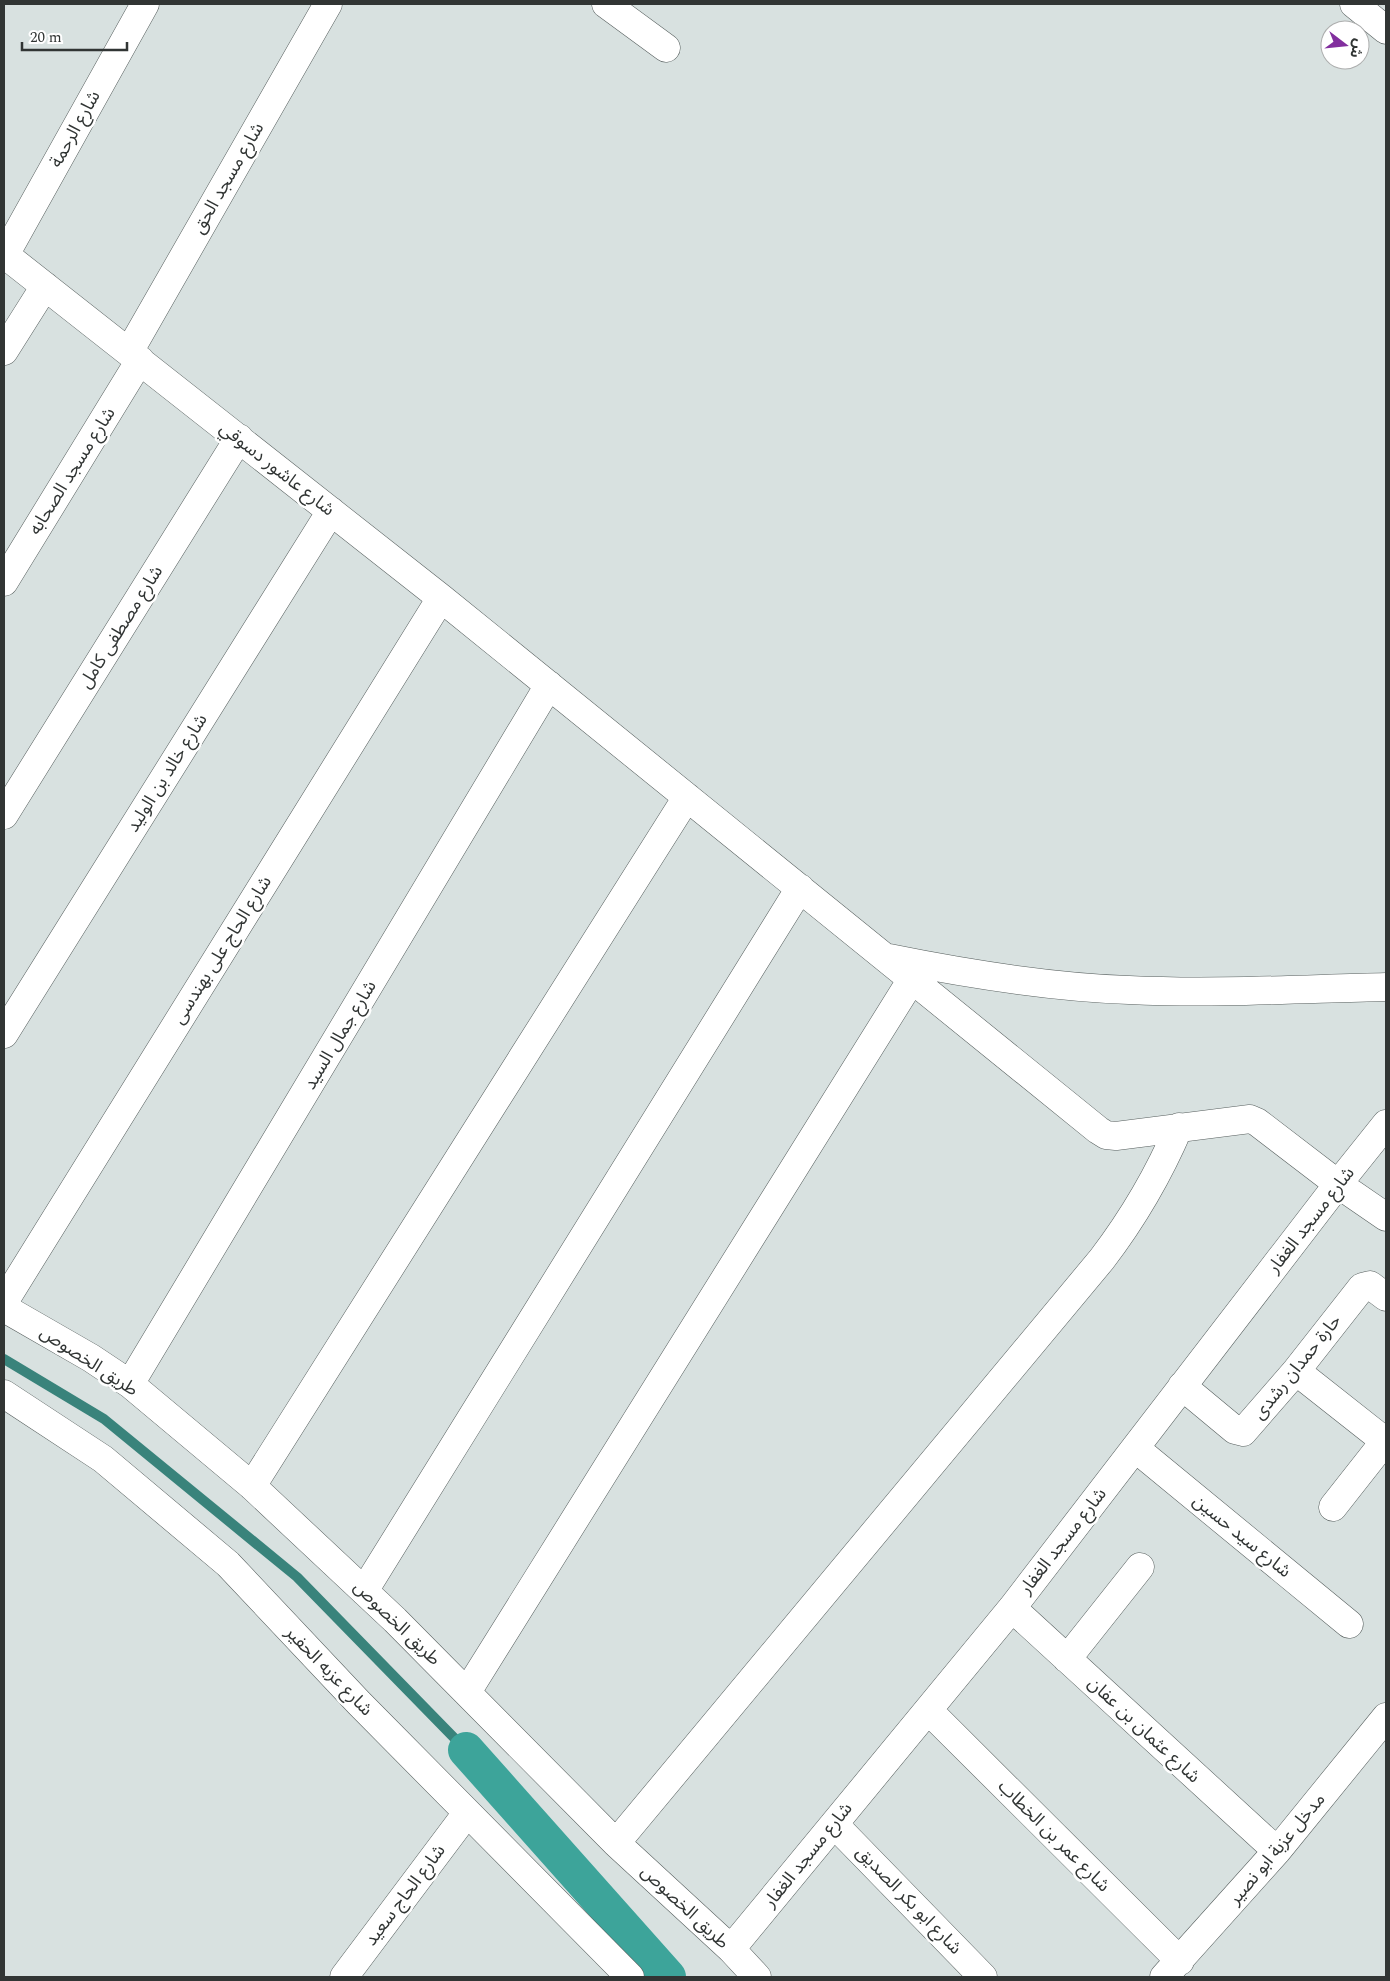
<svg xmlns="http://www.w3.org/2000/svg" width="1390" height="1981" font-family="Spectral,'Noto Sans Arabic',serif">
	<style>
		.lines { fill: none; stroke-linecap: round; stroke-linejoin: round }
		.stream { stroke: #39837b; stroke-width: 10 }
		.canal { stroke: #3da49a; stroke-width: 36 }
		.minor-casing { stroke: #575f5e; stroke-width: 29 }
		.major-casing { stroke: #575f5e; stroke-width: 29 }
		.minor { stroke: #fff; stroke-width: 28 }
		.major { stroke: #fff; stroke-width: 28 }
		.labels { text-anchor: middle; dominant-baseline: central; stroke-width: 5; stroke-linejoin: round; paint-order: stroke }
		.street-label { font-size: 18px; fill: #313534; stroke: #fff }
	</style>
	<rect width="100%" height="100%" fill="#d8e1e0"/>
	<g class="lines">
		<path class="stream" d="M4,1359L104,1419L297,1577L466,1750"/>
		<path class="canal" d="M466,1750L668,1977"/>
		<g class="minor-casing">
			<path id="minor" d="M606,4L666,48
				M4,254L441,598L1098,1130L1106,1135L1116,1136L1250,1119L1257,1122L1338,1184L1386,1217
				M5,255L145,4
				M4,351L45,286
				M129,352L328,4
				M4,582L140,360
				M4,815L239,438
				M889,958C968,974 1048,987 1129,990C1214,994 1300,989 1386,987
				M4,1034L331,511
				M4,1302L441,598
				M4,1308L91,1358L130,1384L252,1486L395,1620L616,1843L731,1949L757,1977
				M1296,1371L1386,1442
				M130,1384L549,685
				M1182,1386L1235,1430L1243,1432L1296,1371L1362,1287L1370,1285L1386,1297
				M4,1394L103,1459L228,1564L359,1703L630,1977
				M1135,1448L1349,1624
				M252,1486L687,797
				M1333,1507L1385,1441
				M364,1591L800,888
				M1012,1608L1277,1851
				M1067,1659L1140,1567
				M467,1692L912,979
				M928,1710L1180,1961
				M834,1824L983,1977
				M616,1843L1102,1259C1134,1217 1158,1176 1179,1127
				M731,1949L1012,1608L1338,1184L1386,1124
				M344,1977L467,1813
				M1164,1977L1277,1851L1386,1717"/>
		</g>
		<g class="major-casing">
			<path id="major" d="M1354,4L1386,30"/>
		</g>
		<use href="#minor" class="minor"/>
		<use href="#major" class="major"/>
	</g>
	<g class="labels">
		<g class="street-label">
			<text transform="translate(75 129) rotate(-61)">شارع الرحمة</text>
			<text transform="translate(228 178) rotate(-60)">شارع مسجد الحق</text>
			<text transform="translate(277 469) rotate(38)">شارع عاشور دسوقي</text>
			<text transform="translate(72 471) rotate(-58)">شارع مسجد الصحابه</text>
			<text transform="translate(121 627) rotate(-58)">شارع مصطفى كامل</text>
			<text transform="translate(167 773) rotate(-58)">شارع خالد بن الوليد</text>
			<text transform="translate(222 950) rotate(-58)">شارع الحاج على بهندسى</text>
			<text transform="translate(340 1035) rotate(-59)">شارع جمال السيد</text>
			<text transform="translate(1311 1220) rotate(-52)">شارع مسجد الغفار</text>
			<text transform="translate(89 1361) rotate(33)">طريق الخصوص</text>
			<text transform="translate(1297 1367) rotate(-51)">حارة حمدان رشدى</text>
			<text transform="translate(1242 1536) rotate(39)">شارع سيد حسين</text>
			<text transform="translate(1063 1541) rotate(-52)">شارع مسجد الغفار</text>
			<text transform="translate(397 1623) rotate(44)">طريق الخصوص</text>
			<text transform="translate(329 1671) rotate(46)">شارع عزبه الحفير</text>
			<text transform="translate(1144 1730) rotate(43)">شارع عثمان بن عفان</text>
			<text transform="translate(1054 1836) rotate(45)">شارع عمر بن الخطاب</text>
			<text transform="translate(1277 1849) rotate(-50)">مدخل عزبة ابو نصير</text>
			<text transform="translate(808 1855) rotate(-51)">شارع مسجد الغفار</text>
			<text transform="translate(405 1895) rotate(-53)">شارع الحاج سعيد</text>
			<text transform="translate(909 1900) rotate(46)">شارع ابو بكر الصديق</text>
			<text transform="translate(685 1907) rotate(43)">طريق الخصوص</text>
		</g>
	</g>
	<rect width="1390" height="1981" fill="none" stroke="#313534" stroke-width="10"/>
	<g transform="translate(1345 45) rotate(106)"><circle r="24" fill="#ffffff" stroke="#adaeae"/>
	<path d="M0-4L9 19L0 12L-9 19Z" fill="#822f9e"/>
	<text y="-8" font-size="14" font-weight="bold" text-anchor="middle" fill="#313534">ش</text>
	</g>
	<path d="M22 42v8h105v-8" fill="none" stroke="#313534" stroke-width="2.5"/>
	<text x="30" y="42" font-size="15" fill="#313534" stroke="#ffffff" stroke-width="4" paint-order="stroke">20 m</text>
</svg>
